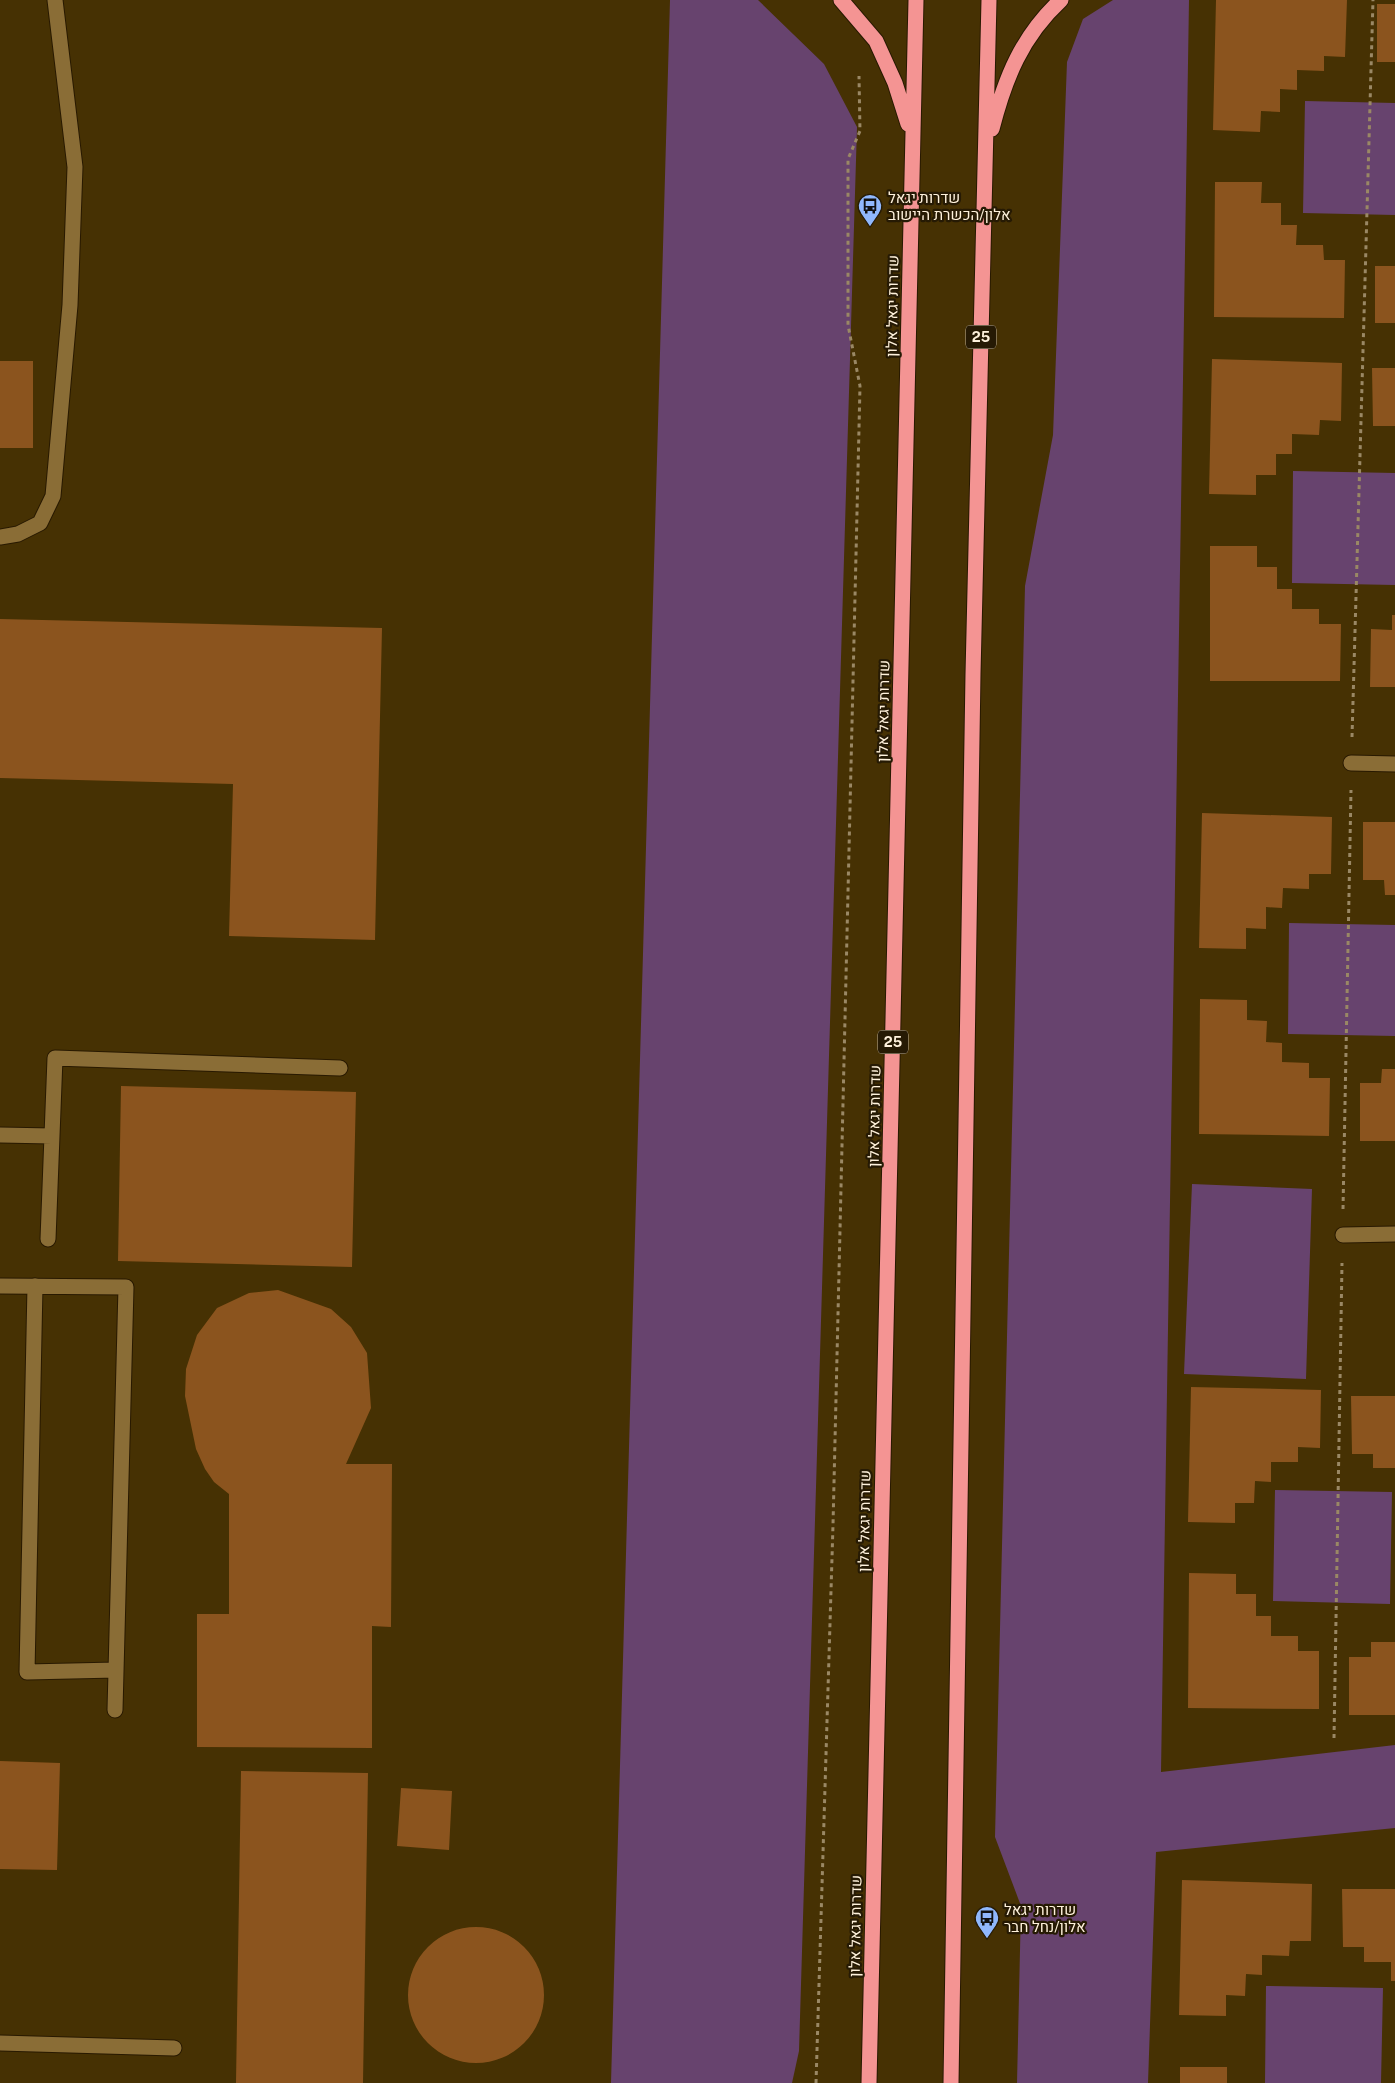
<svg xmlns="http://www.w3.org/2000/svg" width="1395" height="2083" font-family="'Public Sans',Heebo,sans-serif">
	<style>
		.green { fill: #67436e }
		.building { fill: #8b541e }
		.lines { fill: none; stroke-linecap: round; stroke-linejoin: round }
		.lane-casing { stroke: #281900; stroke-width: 17 }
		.highway-casing { stroke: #281900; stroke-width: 17 }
		.path { stroke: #9a8865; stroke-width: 3; stroke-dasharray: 4 4; stroke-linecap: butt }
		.lane { stroke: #8a6d36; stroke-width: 15 }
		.highway { stroke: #f49493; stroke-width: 15 }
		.labels { text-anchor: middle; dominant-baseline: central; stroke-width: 4.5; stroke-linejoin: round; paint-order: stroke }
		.shield { fill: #261a04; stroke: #beb19b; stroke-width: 1 }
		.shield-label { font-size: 14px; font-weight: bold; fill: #fff2dc }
		.poi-label { font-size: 15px; fill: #fff2dc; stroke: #261a04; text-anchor: start }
		.street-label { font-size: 15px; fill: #fff2dc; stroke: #261a04 }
	</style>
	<rect width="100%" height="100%" fill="#463103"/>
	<path class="green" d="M670,0H758L824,64L857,127L799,2051L792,2083H611Z
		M1113,0H1189L1161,1772L1395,1745V1828L1156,1852L1148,2083H1017L1021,1906L995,1837L1025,586L1053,435L1067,62L1083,19Z
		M1305,101L1395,103V215L1303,213Z
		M1293,471L1395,473V585L1292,583Z
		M1289,923L1395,925V1036L1288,1034Z
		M1192,1184L1312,1189L1306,1379L1184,1374Z
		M1275,1490L1392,1492L1390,1604L1273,1601Z
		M1266,1986L1383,1988L1381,2083H1265Z"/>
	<path class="building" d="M1216,0H1347L1345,57L1324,56V71L1297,70V90L1280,89V112L1261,111L1260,132L1213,130Z
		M1377,4H1395V62H1377Z
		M1215,182H1262L1261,203H1281V225H1297L1296,245H1323L1324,260H1345L1344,318L1214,317Z
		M1375,266H1395V323H1375Z
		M1212,359L1342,363L1341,421L1320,420L1319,435L1292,434V454H1276V475H1256V495L1209,494Z
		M0,361H33V448H0Z
		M1372,368H1395V426H1373Z
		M1210,546H1257V567H1277V589H1292V609H1319V624H1341L1340,681H1210Z
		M1392,615H1395V687H1370L1371,629L1392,630Z
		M0,619L382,628L375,940L229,936L233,784L0,778Z
		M1202,813L1332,817L1331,874H1309V889L1283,888L1282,908L1266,907V929L1246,928V949L1199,948Z
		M1363,822H1395V895H1385L1384,880H1363Z
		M1200,999L1247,1000V1020L1267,1021L1266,1042L1282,1043V1062L1309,1063V1078H1330L1329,1136L1199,1134Z
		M1382,1069H1395V1141H1360V1083H1381Z
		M121,1086L356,1092L352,1267L118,1261Z
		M278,1290L331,1309L351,1327L367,1353L371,1408L346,1464H392L391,1627L372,1626V1748L197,1747V1614H229V1494L214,1482L205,1469L196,1449L185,1396L186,1369L197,1335L217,1308L249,1293Z
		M1191,1387L1321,1390L1320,1448L1298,1447V1462H1271V1482L1255,1481L1254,1503H1235V1523L1188,1522Z
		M1351,1396H1395V1468H1373V1454H1352Z
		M1189,1573L1236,1574V1594H1256V1616H1271V1636H1298V1651H1319V1709L1188,1708Z
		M1371,1642H1395V1715H1349V1657H1371Z
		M0,1761L60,1763L57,1870L0,1869Z
		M241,1771L368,1773L363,2083H236Z
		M401,1788L452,1791L449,1850L397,1846Z
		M1182,1880L1312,1884L1311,1941H1290L1289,1956L1262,1955V1975L1246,1974L1245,1996L1226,1995V2016L1179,2015Z
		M1342,1889H1395V1981H1391V1962H1364V1947H1343Z
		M408 1995a68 68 0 1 1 136 0a68 68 0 1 1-136 0Z
		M1180,2067H1227V2083H1180Z"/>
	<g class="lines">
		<g class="lane-casing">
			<path id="lane" d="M0,537L18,534L40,523L53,496L70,305L75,167L55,0
				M1351,763L1395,764
				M0,1135L52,1136
				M1343,1235L1395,1234
				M48,1239L55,1058L340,1068
				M0,1286L126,1287L115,1710
				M35,1286L27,1672L116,1670
				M0,2043L174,2048"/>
		</g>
		<g class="highway-casing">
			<path id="highway" d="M841,0L876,41L895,83L908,124
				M992,129C1005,78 1022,36 1061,0
				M869,2083L916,0
				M951,2083L973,674L989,0"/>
		</g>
		<path class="path" d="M1352,737L1373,0
			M1343,1209L1351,790
			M1334,1738L1342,1263
			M816,2083L833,1525L860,386L848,325V159L860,131L859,76"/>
		<use href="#lane" class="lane"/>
		<use href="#highway" class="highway"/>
	</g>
	<defs>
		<g id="bus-pin" transform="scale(1.25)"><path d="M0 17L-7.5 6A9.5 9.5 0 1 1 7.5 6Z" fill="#90b8fd" stroke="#261a04"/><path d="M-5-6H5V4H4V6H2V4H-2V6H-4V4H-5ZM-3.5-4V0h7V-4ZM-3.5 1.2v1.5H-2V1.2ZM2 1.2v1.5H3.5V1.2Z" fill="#111"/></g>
	</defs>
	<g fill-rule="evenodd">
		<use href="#bus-pin" x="870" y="206"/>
		<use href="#bus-pin" x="987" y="1918"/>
	</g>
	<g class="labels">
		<g class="shield">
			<rect x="966" y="325.5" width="30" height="23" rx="4"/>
			<rect x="878" y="1030.5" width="30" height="23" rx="4"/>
		</g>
		<g class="shield-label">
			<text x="981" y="337">25</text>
			<text x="893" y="1042">25</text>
		</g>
		<g class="poi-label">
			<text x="888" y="197">שדרות יגאל<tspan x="888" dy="17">אלון/הכשרת היישוב</tspan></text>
			<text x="1004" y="1909">שדרות יגאל<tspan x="1004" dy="17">אלון/נחל חבר</tspan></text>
		</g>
		<g class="street-label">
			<text transform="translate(892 306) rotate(-89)">שדרות יגאל אלון</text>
			<text transform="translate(883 711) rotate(-89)">שדרות יגאל אלון</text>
			<text transform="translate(874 1116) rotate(-89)">שדרות יגאל אלון</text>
			<text transform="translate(864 1521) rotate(-89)">שדרות יגאל אלון</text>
			<text transform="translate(855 1926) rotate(-89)">שדרות יגאל אלון</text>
		</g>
	</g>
</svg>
